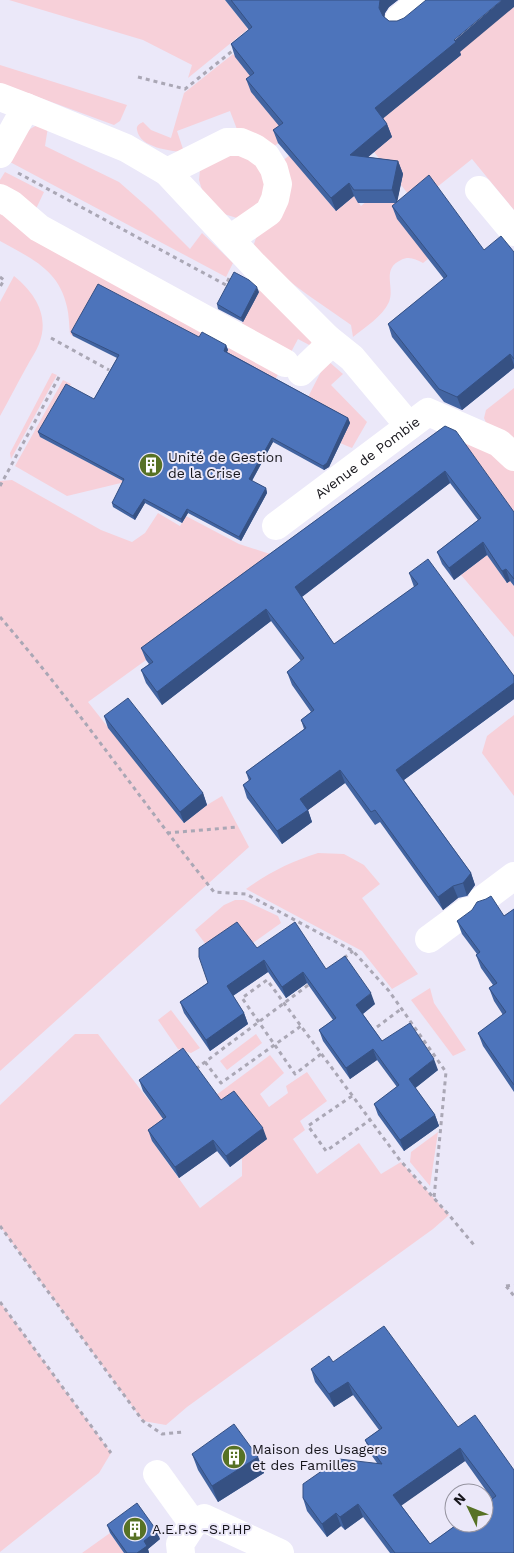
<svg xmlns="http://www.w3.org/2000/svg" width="514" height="1553" font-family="'Work Sans',sans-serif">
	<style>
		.green { fill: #f7d0d9 }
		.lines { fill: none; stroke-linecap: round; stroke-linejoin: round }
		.path { stroke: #aaa7b5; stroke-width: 3; stroke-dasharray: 4 4; stroke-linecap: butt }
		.minor { stroke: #fff; stroke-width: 28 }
		.wall { fill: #4264a1; fill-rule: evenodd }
		.shaded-wall { fill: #365183 }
		.building { fill: #4d74bb; stroke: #365183; fill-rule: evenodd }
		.labels { text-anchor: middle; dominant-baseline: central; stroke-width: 4; stroke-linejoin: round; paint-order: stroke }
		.poi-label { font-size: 14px; fill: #16151b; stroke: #ebe8f9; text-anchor: start }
		.street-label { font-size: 14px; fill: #16151b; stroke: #ebe8f9 }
	</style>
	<rect width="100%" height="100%" fill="#ebe8f9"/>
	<path class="green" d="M9,0H225L248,29L188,78L192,65L143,40Z
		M514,7V210L472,159L416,204L401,185L402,174L390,172L374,152L392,137L380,121L461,55L455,47Z
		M233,54L252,77L320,109L271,149L238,132L230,111L177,131L184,152C171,151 140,148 137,130C136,126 139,124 143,122L151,130L171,138L184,93Z
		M0,65L127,105L120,121L114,125L0,83Z
		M330,123L307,177L336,211L354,196L361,206L387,184L392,203H405L428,259L423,263C415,259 409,256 401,260C381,269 395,287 389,302C382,317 365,327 353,337L351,325C328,308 263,268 254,244L281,162Z
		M39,125L48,127L45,146L119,182L152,211L190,249L202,233L233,263L226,277L10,162C17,149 23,128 39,125Z
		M239,150L266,172L265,199L237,218L224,214L202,190L199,180L200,170Z
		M5,172L44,192L35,211L0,187V180Z
		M0,208L207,330L201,342L99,289L73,336L70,334C69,325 69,315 67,307C59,269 30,258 0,241Z
		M14,276C35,293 50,316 39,344C36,352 30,360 26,368C17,384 9,400 0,416V302Z
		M260,289L313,342V347L298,339L290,354L240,327Z
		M232,342L281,369L274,382L225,355Z
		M327,360L343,374L331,385L367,422L352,448L340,443L307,399Z
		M52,373L57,375L11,459L10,453Z
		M63,380L71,384L40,437L125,482L67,496L15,466Z
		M514,388V448L487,425L484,418L486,410Z
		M458,439L487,450L514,469V513Z
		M12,480L101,530L132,542L145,533L158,513L180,526L186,516L239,544L270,554L279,564L88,702L184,823L207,805L222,796L249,847L0,1071V481Z
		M487,555L507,583L510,581L514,586V637L461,575Z
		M514,715V796L482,753L487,736Z
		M318,853L344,854L364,865L380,884L362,898L418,974L392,989L362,951L246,889C270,872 290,862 318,853Z
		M235,900H244L278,916L281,923L250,945L210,950L195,930L224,905Z
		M430,988L434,1003L466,1050L453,1056L411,1000Z
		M171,1010L200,1048L191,1053L178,1049L158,1020Z
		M75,1034H98L170,1128L152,1141L200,1208L242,1176V1158L267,1139L200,1107L270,1055L284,1073L260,1094L269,1107L288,1093L286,1086L307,1072L327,1101L300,1121L305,1130L293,1139L317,1174L359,1143L381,1174L401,1162L449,1215L433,1229L187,1407L166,1425L143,1421L0,1226V1105Z
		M256,1034L262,1043L227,1070L220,1061Z
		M438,1132L430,1186L410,1162L411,1152Z
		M0,1302L111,1453L99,1473L0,1552Z
		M110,1533L124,1553H82Z"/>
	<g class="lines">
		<path class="path" d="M138,77L185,89L236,48
			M18,173L226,285L229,278
			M0,277L4,280L0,287
			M51,338L109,370
			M0,486L59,377
			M0,617C76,705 141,801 214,892L246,894L353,951L389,991L446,1072L434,1198
			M167,833L238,827
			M344,958L353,951
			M377,1027L401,1009
			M321,1054L295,1074L242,998L267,980L399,1159L449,1215L474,1245
			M205,1062L221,1083L301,1026
			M196,1067L197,1068L311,983
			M352,1096L308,1126L326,1151L370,1120
			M0,1226L143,1421L162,1434L183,1432
			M506,1286L514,1296
			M506,1286L514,1285
			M0,1302L111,1453"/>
		<g class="minor">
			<path d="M399,19L422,0"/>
			<path d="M0,97L26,107L0,154"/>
			<path d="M26,107L126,148L167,172L254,265L327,338L352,358L409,426"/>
			<path d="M167,172L227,142H241L255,148L266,156L274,169L278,184L275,199L269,212L230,239"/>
			<path d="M479,190L514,232"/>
			<path d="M0,198L11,204L39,228L285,363"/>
			<path d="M301,372L324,350L327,338"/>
			<path id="s1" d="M276,526L428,412L499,443L514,457"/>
			<path d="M482,900L514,876"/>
			<path d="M429,939L467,911"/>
			<path d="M157,1474L193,1524"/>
			<path d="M181,1553L180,1544L193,1524L204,1518L280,1553"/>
		</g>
	</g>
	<path class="wall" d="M225,0H398L389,7L385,13L384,17L389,21L460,52L461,55L383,118L387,124L392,137L368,157L398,161L403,174L397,201L484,250L514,252V368L462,410L444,402L392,337L388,324L444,279L397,219L392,206L396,203H358L354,196L336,211L278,143L273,130L279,126L251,92L246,79L250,76L235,57L231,44L249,30Z
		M259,292L243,322L218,309L217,304Z
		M71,332L199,337L226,345L228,350L227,352L348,418L350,423L329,467L324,470L273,442L252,481L266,488L267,493L241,541L188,513L182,523L145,503L135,520L113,507L112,503L123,481L40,437L38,432L94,399L117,358L73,336Z
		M445,426L514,512V586L510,581L507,583L487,555L454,580L442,564L437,552L478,520L450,483L302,597L334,644L414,587L409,573L514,676V699L404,780L471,873L475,885L467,896L458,898L443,910L380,822L375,825L345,783L308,810L312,822L282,844L247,798L243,785L249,781L246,772L304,729L301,720L311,712L292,685L287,672L301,661L271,621L162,705L146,683L141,670L149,664L146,660L141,648Z
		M104,716L203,793L207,805L184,823L108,728Z
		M514,909V1092L483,1046L478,1033L503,1015L494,1001L489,988L493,985L481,968L476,955L477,954L462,934L457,921L504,916Z
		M257,948L326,969L375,1004L363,1014L382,1041L438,1070L415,1088L435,1115L439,1126L404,1151L378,1115L374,1104L397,1087L377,1060L350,1079L323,1041L319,1030L333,1020L307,983L286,998L268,972L233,996L244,1013L248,1024L210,1051L184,1013L180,1002Z
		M139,1080L221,1100L267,1139L230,1167L217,1151L179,1178L152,1141L148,1130L163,1119L143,1091Z
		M333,1362L458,1427L514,1470V1553H390L363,1517L345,1530L341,1526L327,1537L307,1511L303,1498L377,1463L370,1453L365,1440L379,1430L353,1395L334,1407L315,1382L311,1369ZM465,1461L492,1499L430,1544L401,1505Z
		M192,1454L258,1457L264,1473L218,1502L198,1470Z
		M107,1525L160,1539L148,1549L149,1553H124L110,1533Z"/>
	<path class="shaded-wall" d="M380,0H398L389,7L385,13L384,21L379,8Z
		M502,0H514V7L460,52L461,55L380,121L375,108Z
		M387,124L392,137L355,168L350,155Z
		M398,161L403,174L397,203L392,190Z
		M349,183L354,196L336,211L331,198Z
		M257,287L259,292L243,322L241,318Z
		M226,345L228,350L225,355L224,351Z
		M510,354L514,365V368L462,410L457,397Z
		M348,418L350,423L329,467L324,470L323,466Z
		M272,438L273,442L250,484L249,479Z
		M445,471L450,483L299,599L295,587Z
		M266,488L267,493L241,541L239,537Z
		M144,499L145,503L135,520L133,516Z
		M187,509L188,513L182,523L181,519Z
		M483,542L487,555L454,580L449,568Z
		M506,569L510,581L507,583L502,571Z
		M266,609L271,621L162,705L157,692Z
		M514,683V699L401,782L396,770Z
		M340,770L345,783L308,810L312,822L282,844L277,831L300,799Z
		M203,793L207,805L184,823L180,812Z
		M471,873L475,885L467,896L463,883Z
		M453,886L458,898L443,910L438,897Z
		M264,960L268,972L231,997L227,986Z
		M303,972L307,983L286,998L282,987Z
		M371,993L375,1004L360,1016L356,1005Z
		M244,1013L248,1024L210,1051L206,1040Z
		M373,1049L377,1060L350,1079L346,1068Z
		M434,1059L438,1070L413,1090L409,1079Z
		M435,1115L439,1126L404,1151L400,1140Z
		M263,1128L267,1139L230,1167L226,1156Z
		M213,1140L217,1151L179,1178L175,1167Z
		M348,1382L353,1395L334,1407L329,1394Z
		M460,1448L465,1461L398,1508L393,1495Z
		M258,1457L264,1473L218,1502L212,1486Z
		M358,1504L363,1517L345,1530L340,1517Z
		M336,1513L341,1526L327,1537L322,1524Z
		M157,1531L160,1539L148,1549L149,1553H137L144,1541Z"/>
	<path class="building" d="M231,0H380L379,8L383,16L389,21H397L404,18L426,0H502L454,40L456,42L375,108L387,124L350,155L398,161L392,190H354L349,183L331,198L273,130L283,123L246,79L254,73L231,44L252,27Z
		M429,175L484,250L501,236L514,252V359L510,354L457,397L439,389L388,324L447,276L392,206Z
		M234,272L249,280L257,287L241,318L217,304Z
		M98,284L199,337L202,332L226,345L224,351L348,418L327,463L323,466L272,438L249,479L266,488L239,537L187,509L181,519L144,499L133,516L112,503L124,479L38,432L66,384L94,399L119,355L71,332Z
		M445,426L456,431L514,512V579L506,569L502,571L483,542L449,568L437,552L481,518L445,471L295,587L334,644L418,584L409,573L428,559L514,676V683L396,770L471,873L463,883L453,886L438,897L375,810L371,812L340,770L300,799L308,810L277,831L243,785L251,779L246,772L306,728L301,720L314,710L287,672L304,658L266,609L157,692L141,670L153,662L141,648Z
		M128,698L203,793L180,812L104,716Z
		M491,896L504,916L514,909V1085L478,1033L506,1012L489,988L497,983L476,955L480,952L457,921L472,910L477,902L486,899Z
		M237,922L257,948L295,922L326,969L345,956L371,993L356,1005L382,1041L410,1023L434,1059L409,1079L435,1115L400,1140L374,1104L399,1085L373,1049L346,1068L319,1030L336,1018L303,972L282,987L264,960L227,986L244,1013L206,1040L180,1002L208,983L199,957V948Z
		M183,1048L221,1100L234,1091L263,1128L226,1156L213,1140L175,1167L148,1130L166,1117L139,1080Z
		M384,1326L458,1427L475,1415L514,1470V1552L513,1553H395L358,1504L340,1517L336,1513L322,1524L303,1498V1484L339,1459L382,1464L365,1440L382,1428L348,1382L329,1394L311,1369L329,1356L333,1362ZM460,1448L496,1496L484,1505V1523H459L430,1544L393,1495Z
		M234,1424L258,1457L212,1486L192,1454Z
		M137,1503L157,1531L144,1541L147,1546L137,1553H127L107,1525Z"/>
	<defs>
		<g id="building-disc" transform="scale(1.25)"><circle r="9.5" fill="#577225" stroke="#ebe8f9"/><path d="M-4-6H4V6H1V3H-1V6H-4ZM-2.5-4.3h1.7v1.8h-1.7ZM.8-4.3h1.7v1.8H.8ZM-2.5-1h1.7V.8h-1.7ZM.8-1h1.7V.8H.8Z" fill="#fff"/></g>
	</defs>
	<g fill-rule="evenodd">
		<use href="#building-disc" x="151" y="465"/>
		<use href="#building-disc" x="234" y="1457"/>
		<use href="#building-disc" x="135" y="1529"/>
	</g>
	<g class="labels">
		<g class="poi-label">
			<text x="168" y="457">Unité de Gestion<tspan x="168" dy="16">de la Crise</tspan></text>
			<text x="252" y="1449">Maison des Usagers<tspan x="252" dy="16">et des Familles</tspan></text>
			<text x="152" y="1529">A.E.P.S -S.P.HP</text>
		</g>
		<g class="street-label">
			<text stroke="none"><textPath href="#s1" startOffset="114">Avenue de Pombie</textPath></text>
		</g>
	</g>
	<g transform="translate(469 1508) rotate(313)"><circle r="24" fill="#ebe8f9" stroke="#9694a0"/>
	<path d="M0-4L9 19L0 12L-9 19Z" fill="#577225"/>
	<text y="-8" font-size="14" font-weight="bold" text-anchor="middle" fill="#16151b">N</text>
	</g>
</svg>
